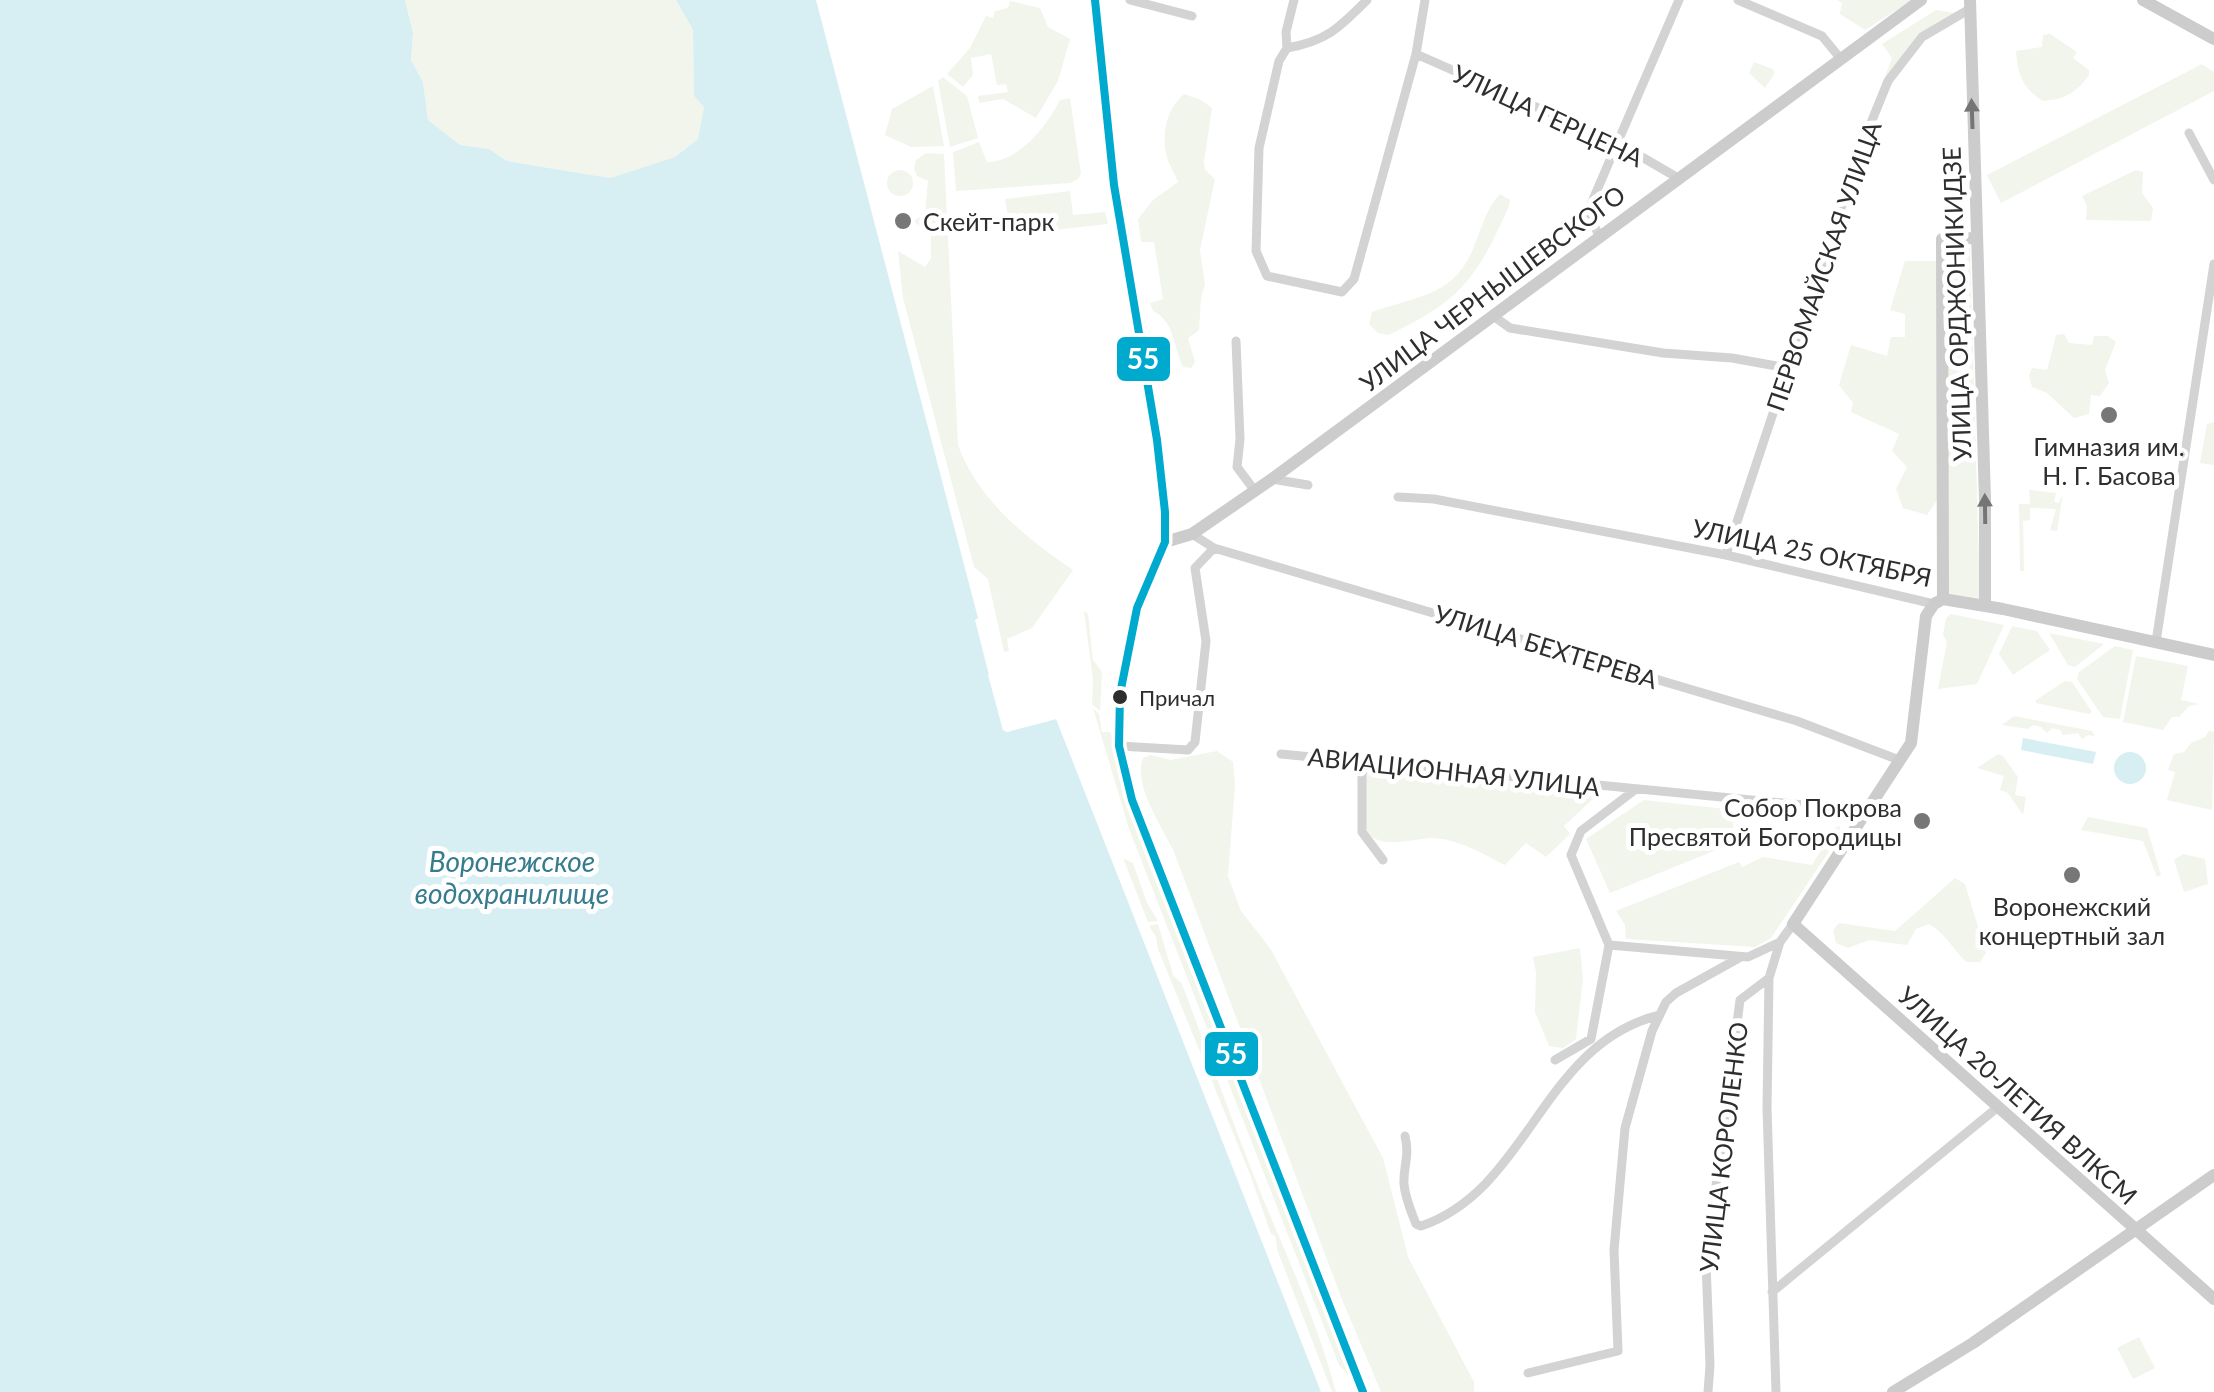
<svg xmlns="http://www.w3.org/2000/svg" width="2214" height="1392" font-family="Lato,sans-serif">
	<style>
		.green { fill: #f2f5eb }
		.water { fill: #d7eef3 }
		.pier { fill: #fff }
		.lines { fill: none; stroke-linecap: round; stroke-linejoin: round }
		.street { stroke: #d3d3d3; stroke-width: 9 }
		.secondary { stroke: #ccc; stroke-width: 12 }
		.bus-1-casing { stroke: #fff; stroke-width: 15 }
		.bus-1 { stroke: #00a9ce; stroke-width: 8 }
		.oneway { fill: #757575 }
		.poi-dot { fill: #777; stroke: #fff; stroke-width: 4 }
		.bus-dot { fill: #2e2e2e; stroke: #fff; stroke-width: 4 }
		.labels { text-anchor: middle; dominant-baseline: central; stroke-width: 10; stroke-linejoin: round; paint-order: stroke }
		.bus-label { font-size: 22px; fill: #2e2e2e; stroke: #fff; text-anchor: start }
		.street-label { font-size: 25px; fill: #2e2e2e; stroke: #fff }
		.poi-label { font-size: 25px; fill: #2e2e2e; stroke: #fff }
		.water-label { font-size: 28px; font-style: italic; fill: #357c8f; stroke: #fff }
		.line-badge { stroke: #fff; stroke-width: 4 }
		.badge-label { font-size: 28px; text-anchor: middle; font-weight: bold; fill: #fff }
	</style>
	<rect width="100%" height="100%" fill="#fff"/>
	<path class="green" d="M405,0H676L693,30L694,96L704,107L698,139L675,157L610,178L507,161L489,149L460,145L428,120L423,82L411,60L413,33Z
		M1837,0H1912L1865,30L1840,14L1842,3Z
		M1010,1L1040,8L1048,27L1070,39L1058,81L1036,118L1003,99L979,103L978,96L1008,92L1006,84L997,85L991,54L971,58L973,75L963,87L947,74L970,48L986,16L993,18L995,11L1008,8Z
		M1936,10L1956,13L1940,22L1884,79L1892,58L1882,44Z
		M2050,34L2077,52L2073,58L2089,70V75C2076,93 2065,99 2043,101C2022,88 2018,74 2016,51L2042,47L2043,35Z
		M1754,62L1773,69L1775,73L1765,88L1749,73Z
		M2202,64L2214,72V91L2001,203L1987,175Z
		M943,77L967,96L978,138L950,147L938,81Z
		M933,86L944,146L911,147L885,135L892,109Z
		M1184,94L1201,100L1212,108L1204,162L1205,170L1215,179L1200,250L1205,285L1201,298L1199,330L1188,338L1195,362L1191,368L1183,367C1173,347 1175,321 1153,311L1150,303L1163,299L1154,242H1141L1138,219L1153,200L1178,182C1175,174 1170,166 1167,158C1161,135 1166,109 1184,94Z
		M1070,98L1081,174L1078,179L1070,183L956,191L953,152L979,142L987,162C1019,162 1046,127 1060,100Z
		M926,153L944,154L958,445C978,500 1026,538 1073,570L1032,628L1007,639L1009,651L1004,652L988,579L974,567L903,298L898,251L925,267L931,258V234L913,221L925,214L928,181L917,176L914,168L916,160Z
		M2136,170L2143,172L2142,193L2153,208L2151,221L2086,220L2087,206L2082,196Z
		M887 183a13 13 0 1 1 26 0a13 13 0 1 1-26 0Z
		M1070,191L1073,215L1105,212L1108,224L1018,234L1010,228L1005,199Z
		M1500,194L1510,200L1509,206C1477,278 1461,301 1388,335L1378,333L1369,324L1372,312C1416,296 1456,297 1475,244C1482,227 1487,207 1500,194Z
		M1947,248H1970L1980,599L1950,596L1946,593Z
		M1905,261H1939L1937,500L1927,515L1903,508L1896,489L1907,467L1892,451L1899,434L1851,412L1853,403L1839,385L1851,345L1887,356L1891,337H1905V314L1890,310Z
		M2064,334L2069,343L2092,345L2094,336H2108L2116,342L2105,370L2109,383L2100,396L2091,395L2089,414L2074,418L2047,393L2032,387L2029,376L2032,368L2047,370L2056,335Z
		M2214,422V465L2200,463L2207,424Z
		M2029,490L2056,493L2054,502L2059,503L2063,493L2057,531L2050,530L2056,509L2030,508V520L2023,521L2024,571H2020L2019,504H2030Z
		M1084,611L1088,614L1093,660L1102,672L1100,711L1092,704L1093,680Z
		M1951,614L2004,625L1977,684L1938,689L1947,642L1943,635L1946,618Z
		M2012,626L2037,631L2050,650L2013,675L1999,654Z
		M2049,633L2104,644L2075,667L2068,665Z
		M2115,646L2133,650L2120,719L2103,717L2077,679L2079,672Z
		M2136,656L2188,666L2181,700L2199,704L2189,706L2179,717H2172L2163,730L2123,722Z
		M2065,681L2072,682L2092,712L2089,714L2036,703V700Z
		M1093,708L1099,714L1102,732H1110L1114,741L1210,1014L1350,1377L1339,1365L1129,829Z
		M2014,716L2092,731L2095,736L2088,735L2082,739L2078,733L2063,735L2060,730L2052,728L2047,733L2041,727L2033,725L2028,729L2002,725Z
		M2209,731L2214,732L2212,810L2167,800L2175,772L2168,770L2174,754L2184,752L2191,743L2205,737Z
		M1217,751L1233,762L1235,785L1228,876L1241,911L1270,948L1383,1158L1408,1257L1474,1382V1392H1381L1341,1297L1174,852C1162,826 1133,786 1143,758L1151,755L1171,760Z
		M1998,754L2003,756L2018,777L2015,795L2026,797L2023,815L2008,793L2000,790L2004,776L1977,768Z
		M1365,771L1593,788L1595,797L1564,826L1570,834L1546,857L1526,843L1505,865C1483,854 1457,838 1431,838C1414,839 1382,849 1369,834C1361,825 1365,784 1365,771Z
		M1644,800L1734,810L1733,830L1736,842L1610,893L1586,839Z
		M2088,817L2147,828L2161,875L2157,877L2143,841L2081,830Z
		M1839,826L1842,832L1771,938L1755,947L1626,939L1625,925L1616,911L1739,862L1742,867L1763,857L1812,865L1828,839L1826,831Z
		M2183,854L2205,859L2208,884L2184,892L2174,860Z
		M1123,858L1133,863L1147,903L1158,921L1148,922Z
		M1955,878L1965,884L1986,953L1980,962H1966C1953,949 1945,933 1929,924L1916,929L1907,945L1869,940L1848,948L1836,943L1833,930L1839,923L1895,931Z
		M1158,924L1173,975L1182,984C1213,1065 1241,1148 1275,1227C1298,1281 1321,1336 1336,1392H1332L1278,1252L1275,1236L1271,1234L1251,1177L1158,949L1156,937L1149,926Z
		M1580,948L1583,979L1576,1039L1563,1048L1549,1046L1535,1012L1536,972L1533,957Z
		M2139,1337L2155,1368L2133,1379L2117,1348Z"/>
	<path class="water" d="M0,0H405L413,33L411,60L423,82L428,120L460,145L489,149L507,161L610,178L675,157L698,139L704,107L694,96L693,30L676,0H816L978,618L975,620L1003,730L1007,732L1056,719L1321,1392H0Z
		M2023,738L2096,752L2093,764L2021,750Z
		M2114 768a16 16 0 1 1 32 0a16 16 0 1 1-32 0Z"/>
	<path class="pier" d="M993,673L1008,727L1054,715L1056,719L1007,732L1003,730L988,675Z"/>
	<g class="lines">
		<path class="street" d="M1130,0L1192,16
			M1294,0L1286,32L1287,48L1279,61L1259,148L1256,251L1267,276L1342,292L1354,279L1416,54L1425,0
			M1738,0L1822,36L1840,58
			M1287,48C1327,41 1339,28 1367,0
			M1416,54L1618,143L1678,178
			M2189,133L2214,180
			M1599,236L1588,211L1679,0
			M1492,315L1510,328L1663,353L1732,358L1788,368
			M1236,341L1240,439L1237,467L1255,491
			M1272,479L1308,485
			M1398,497L1434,499L1726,555L1934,604
			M1192,534L1214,548L1797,721L1899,760
			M1726,555L1862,145L1888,81L1922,37L1968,10
			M2156,642L2214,264
			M1119,746L1188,750L1195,742L1206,641L1195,568L1214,548
			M1281,754L1865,811
			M1362,762V832L1383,860
			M1609,945L1748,957L1780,942L1793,924
			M1555,1060L1591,1039L1609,945L1571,855L1581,831L1636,789
			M1405,1136C1410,1157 1403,1166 1404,1184C1405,1198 1411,1211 1416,1224L1421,1226C1530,1189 1542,1043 1660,1015
			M1772,1292L1998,1107
			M1528,1373L1618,1351L1614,1250L1625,1128L1652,1031L1666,1002L1676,993L1739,958
			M1708,1392L1710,1365L1706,1263L1740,1000L1769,978
			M1776,1392L1767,1108L1769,978L1780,942"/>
		<path class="secondary" d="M1095,0L1114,185L1157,440L1165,512V542L1137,608L1120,694L1119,746L1132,800L1363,1392
			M1970,0L1985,500V606
			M2143,0L2214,39
			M1165,542L1192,534L1272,479L1921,0
			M1943,599L1942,239L1977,238
			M2214,655L2003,609L1943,599L1934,604L1926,616L1911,743L1793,924L2214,1299
			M1893,1392L1973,1343L2214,1175"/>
		<g class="bus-1-casing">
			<path id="bus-1" d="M1095,0L1114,185L1157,440L1165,512V542L1137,608L1120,694L1119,746L1132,800L1363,1392"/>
		</g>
		<use href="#bus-1" class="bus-1"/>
	</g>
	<defs><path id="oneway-solid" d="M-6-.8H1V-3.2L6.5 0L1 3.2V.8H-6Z" transform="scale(2.5)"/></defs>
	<g class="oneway">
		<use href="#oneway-solid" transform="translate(1972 114) rotate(-92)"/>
		<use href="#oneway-solid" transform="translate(1985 509) rotate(-91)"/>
	</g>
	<g class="poi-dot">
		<circle cx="903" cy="221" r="10"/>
		<circle cx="2109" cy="415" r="10"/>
		<circle cx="1922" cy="821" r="10"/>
		<circle cx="2072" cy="875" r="10"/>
	</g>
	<circle class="bus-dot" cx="1120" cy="697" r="9"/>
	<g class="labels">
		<g class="bus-label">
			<text x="1139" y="697">Причал</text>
		</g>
		<g class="street-label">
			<text transform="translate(1548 115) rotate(25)">УЛИЦА ГЕРЦЕНА</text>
			<text transform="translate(1823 266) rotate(-71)">ПЕРВОМАЙСКАЯ УЛИЦА</text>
			<text transform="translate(1492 288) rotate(-37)">УЛИЦА ЧЕРНЫШЕВСКОГО</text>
			<text transform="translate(1956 304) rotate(-92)">УЛИЦА ОРДЖОНИКИДЗЕ</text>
			<text transform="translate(1812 552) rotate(12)">УЛИЦА 25 ОКТЯБРЯ</text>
			<text transform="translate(1546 646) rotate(17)">УЛИЦА БЕХТЕРЕВА</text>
			<text transform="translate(1454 771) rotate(6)">АВИАЦИОННАЯ УЛИЦА</text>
			<text transform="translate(2018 1095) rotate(42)">УЛИЦА 20-ЛЕТИЯ ВЛКСМ</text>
			<text transform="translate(1723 1147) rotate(-83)">УЛИЦА КОРОЛЕНКО</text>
		</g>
		<g class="poi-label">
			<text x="923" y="221" text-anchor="start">Скейт-парк</text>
			<text x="2109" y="446">Гимназия им.<tspan x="2109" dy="29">Н. Г. Басова</tspan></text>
			<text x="1902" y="807" text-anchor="end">Собор Покрова<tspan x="1902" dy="29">Пресвятой Богородицы</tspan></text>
			<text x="2072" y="906">Воронежский<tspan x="2072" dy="29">концертный зал</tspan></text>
		</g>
		<g class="water-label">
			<text x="512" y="861">Воронежское<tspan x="512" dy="32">водохранилище</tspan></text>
		</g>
	</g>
	<g class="line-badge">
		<rect x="1115" y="335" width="57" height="48" rx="10" fill="#00a9ce"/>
		<rect x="1203" y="1030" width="57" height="48" rx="10" fill="#00a9ce"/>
	</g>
	<g class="badge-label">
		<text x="1143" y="369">55</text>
		<text x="1231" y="1064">55</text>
	</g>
</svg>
